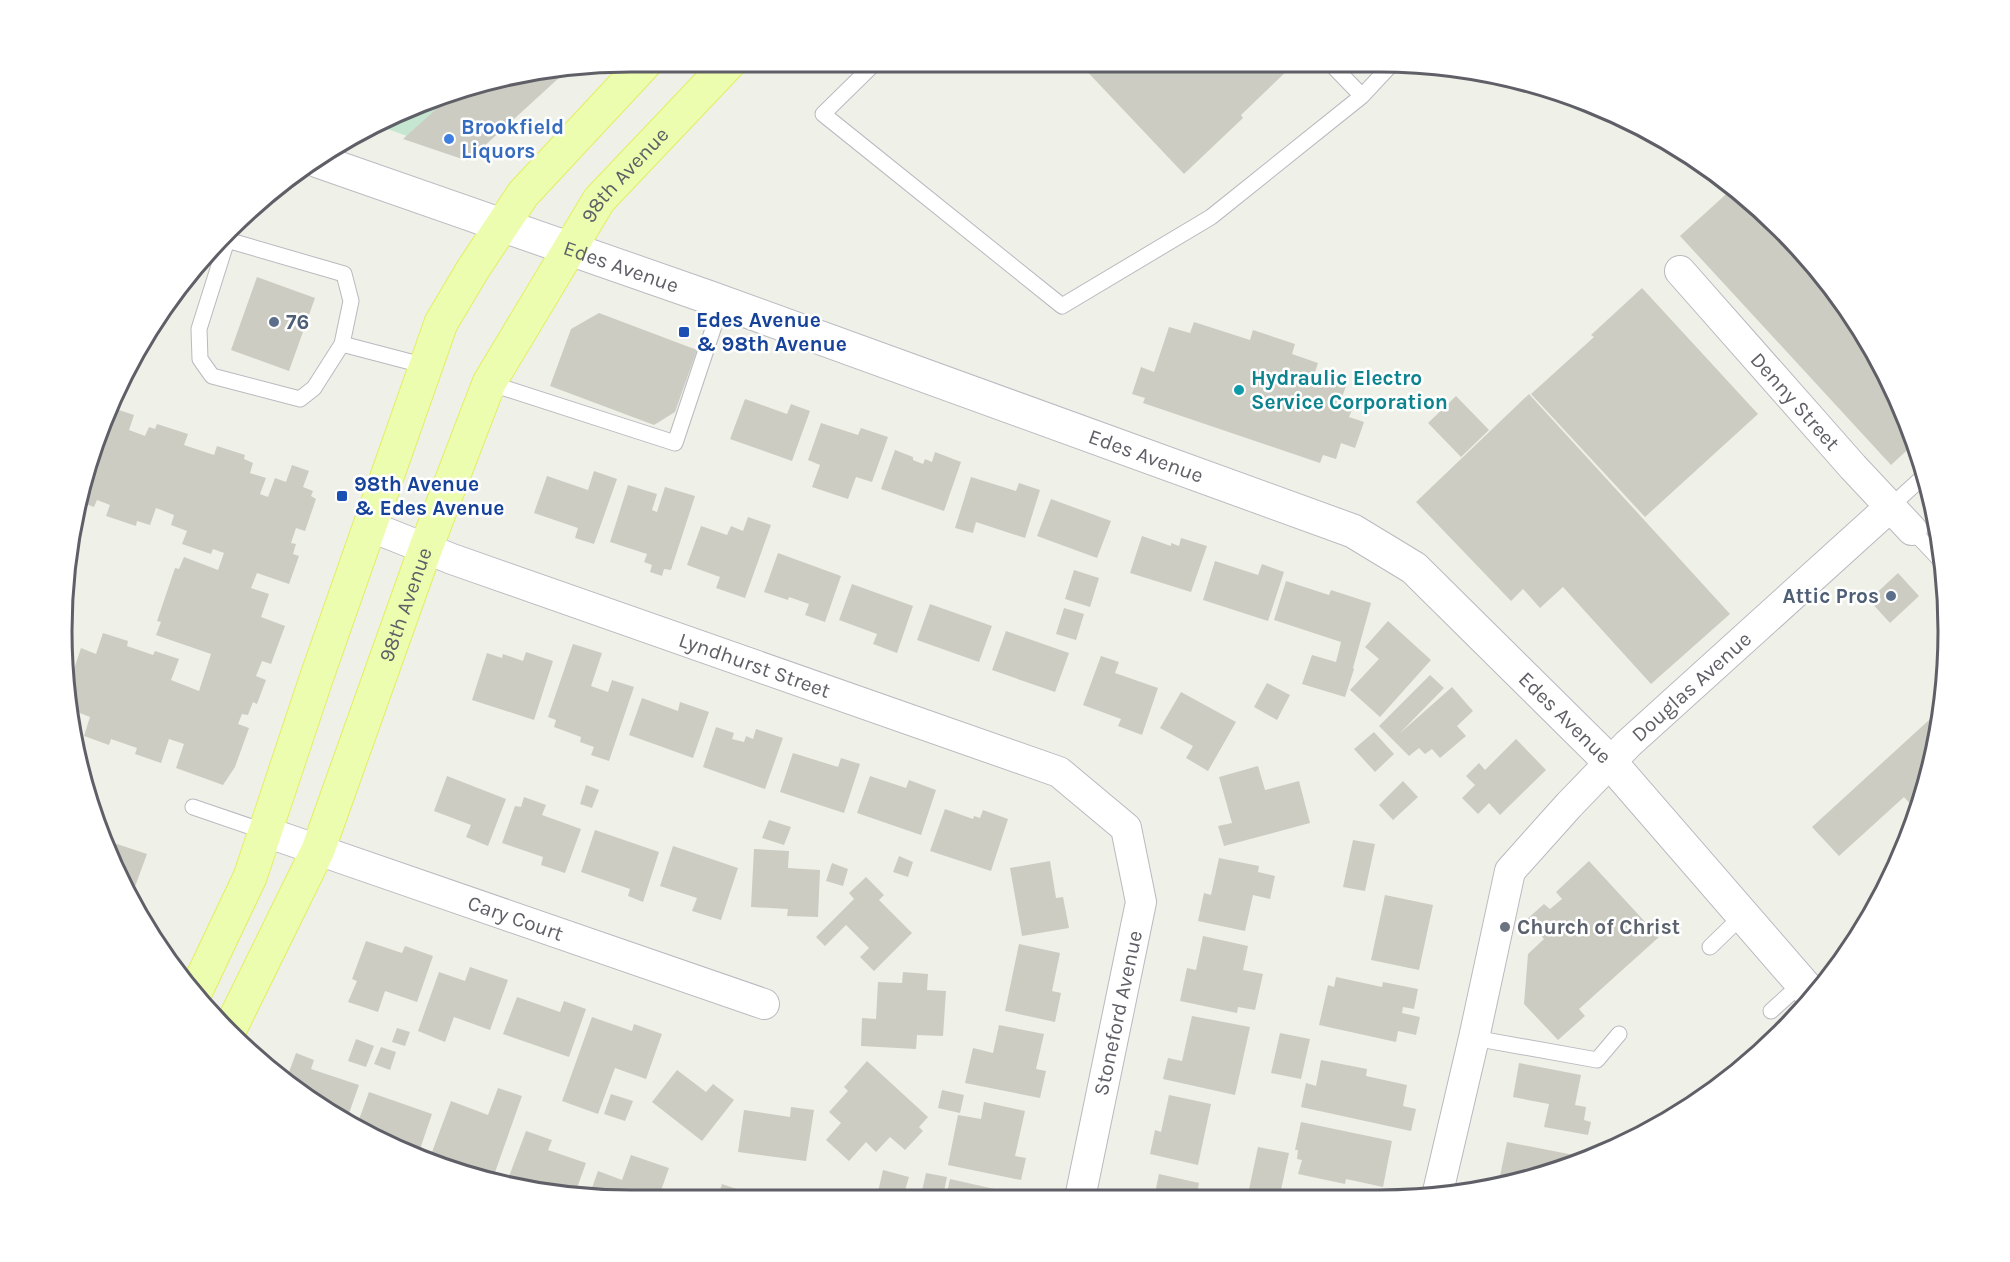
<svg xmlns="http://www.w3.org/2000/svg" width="2010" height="1262" font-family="Karla,sans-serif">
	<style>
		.green { fill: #c5e7d1 }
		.building { fill: #ccccc3 }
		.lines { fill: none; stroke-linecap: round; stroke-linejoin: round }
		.lane-casing { stroke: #bab9c0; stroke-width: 17 }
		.street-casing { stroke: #bab9c0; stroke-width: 32 }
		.secondary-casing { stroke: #babbc2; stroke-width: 35 }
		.primary-casing { stroke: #e3ef62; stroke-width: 35 }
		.lane { stroke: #fff; stroke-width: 15 }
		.street { stroke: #fff; stroke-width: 30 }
		.secondary { stroke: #fff; stroke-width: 33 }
		.primary { stroke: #edfdaf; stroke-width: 33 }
		.shop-dot { fill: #3f7fe0; stroke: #fff; stroke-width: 2 }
		.service-dot { fill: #5c6f8a; stroke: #fff; stroke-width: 2 }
		.transit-dot { fill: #1a4fb4; stroke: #fff; stroke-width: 2 }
		.culture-dot { fill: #0f9aa8; stroke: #fff; stroke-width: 2 }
		.worship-dot { fill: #6b7280; stroke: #fff; stroke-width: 2 }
		.labels { text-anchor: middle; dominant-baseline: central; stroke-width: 5; stroke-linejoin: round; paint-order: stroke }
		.shop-label { font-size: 21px; font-weight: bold; fill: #366cbe; stroke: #fff; text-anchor: start }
		.street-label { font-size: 21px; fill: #5f5f67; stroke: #fff }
		.transit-label { font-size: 21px; font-weight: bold; fill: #164399; stroke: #fff; text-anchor: start }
		.service-label { font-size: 21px; font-weight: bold; fill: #4e5e75; stroke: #fff; text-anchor: start }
		.culture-label { font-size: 21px; font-weight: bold; fill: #0d838f; stroke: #fff; text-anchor: start }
		.worship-label { font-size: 21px; font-weight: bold; fill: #5b616d; stroke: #fff; text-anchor: start }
		.rim { fill: none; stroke: #5f5f67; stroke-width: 3 }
	</style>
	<rect width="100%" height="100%" fill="#eff0e7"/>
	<path class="green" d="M457,90L407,136L382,127L448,92Z"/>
	<path class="building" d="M1080,64L1194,65H1293L1241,115L1243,118L1184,174Z
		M559,73L561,76L468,161L403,139L457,90Z
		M1734,187L1807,255L1872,346L1916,442L1891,465L1680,236Z
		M257,277L315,298L289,371L231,350Z
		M1642,288L1758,414L1645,517L1531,394L1594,337L1591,335Z
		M599,313L697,350L675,412L654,425L550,386L571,329Z
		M1194,322L1250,340L1253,330L1295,344L1292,354L1318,363L1314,375L1346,386L1340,403L1353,407L1349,417L1364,422L1355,448L1341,443L1336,459L1323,455L1320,463L1143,403L1145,398L1132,394L1141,367L1154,372L1169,327L1190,333Z
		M1529,394L1730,614L1651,684L1563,587L1540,608L1523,589L1511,601L1416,502Z
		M1456,396L1489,430L1461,457L1428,423Z
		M745,399L787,414L791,404L810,411L792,461L730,439Z
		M113,408L134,415L129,430L145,436L149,427L155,429L157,424L188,434L184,445L214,455L217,446L245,455L244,459L253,463L250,473L266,478L260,494L268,497L275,478L286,482L292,465L309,471L303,487L313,491L311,496L316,499L305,531L296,528L291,543L296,544L293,554L299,556L289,584L257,573L251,588L269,594L261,617L285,626L271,664L262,661L256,676L266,680L257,704L253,702L248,715L242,714L238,724L249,728L235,767L223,785L176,768L184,744L169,739L161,763L135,754L137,748L111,739L109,745L84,736L90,717L75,711L70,681L81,648L96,654L103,633L128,641L127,646L153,655L155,651L179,659L171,680L199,691L211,654L156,635L161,622L157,621L175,568L179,569L184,557L218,570L224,553L213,549L211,554L182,544L187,531L171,525L174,515L156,508L150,525L137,521L136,526L106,516L110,505L97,500L94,507L83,503L92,448Z
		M821,423L858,435L861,428L888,437L872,482L856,477L848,499L812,487L820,465L808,460Z
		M895,450L913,457V460L923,464L925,459L932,462L935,452L961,462L944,511L881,489Z
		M594,471L617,479L594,544L575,538L578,528L534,513L547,476L588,490Z
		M971,477L1016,491L1019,483L1040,490L1025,538L976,522L973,533L955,528Z
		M628,485L657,494L652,510L657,512L665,487L695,496L671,570L664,569L662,576L650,572L652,565L644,562L647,554L610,542Z
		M1051,499L1111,521L1097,558L1037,536Z
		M748,517L771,525L745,598L716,588L720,577L687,565L701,526L727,535L731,526L743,531Z
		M1142,536L1171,546V543L1179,546L1181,538L1207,546L1191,592L1130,573Z
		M778,553L841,576L825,622L805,615L809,604L789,597L788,600L764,592Z
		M1215,561L1258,575L1262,564L1284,572L1268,621L1203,600Z
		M1074,570L1099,578L1090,607L1065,599Z
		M1898,573L1919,596L1890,623L1869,600Z
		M1286,581L1329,595L1331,590L1371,603L1353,668L1354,669L1345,697L1302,684L1312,655L1336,662L1341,642L1274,620Z
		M852,584L913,606L897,653L873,644L877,634L839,620Z
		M930,604L992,626L979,662L917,640Z
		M1064,608L1084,614L1076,640L1056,634Z
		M1388,621L1431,660L1380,717L1350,690L1379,659L1365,647Z
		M1006,631L1069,653L1055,692L992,670Z
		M573,644L602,653L591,686L608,692L612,680L634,687L609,761L591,755L594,747L580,742L581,737L554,727L556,720L548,717Z
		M526,652L553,661L534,720L472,700L487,653L502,658L503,654L523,661Z
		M1101,656L1119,662L1115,673L1158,688L1142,735L1118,726L1121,719L1083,705Z
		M1430,675L1444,688L1399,734L1452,687L1473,711L1457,726L1466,736L1440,758L1432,749L1425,754L1419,748L1409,756L1379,726Z
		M1267,683L1290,695L1277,720L1254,707Z
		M1181,692L1236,722L1208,771L1186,758L1193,746L1160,728Z
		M642,698L678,711L680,702L709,712L693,758L629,735Z
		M1940,710L1929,778L1917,811L1904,797L1839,856L1812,827Z
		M716,727L734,733L732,739L744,742L746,736L753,739L756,729L783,738L765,789L703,767Z
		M1374,732L1394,754L1375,772L1354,749Z
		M1516,739L1546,770L1500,815L1489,803L1478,814L1462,798L1475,785L1466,776L1479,763L1485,770Z
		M793,753L838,767L841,758L860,764L844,813L780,792Z
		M1258,766L1265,790L1299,781L1310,823L1224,846L1218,826L1232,823L1219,777Z
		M447,776L506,799L488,846L466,837L471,825L434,811Z
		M870,776L906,788L909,780L936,790L921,835L857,813Z
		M1403,781L1418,797L1393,820L1379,805Z
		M586,785L599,790L592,808L580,804Z
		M524,797L546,805L542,815L581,829L565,873L541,865L543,857L502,843L515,806L521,807Z
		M945,809L973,819L974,816L980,818L983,810L1008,819L991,871L930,851Z
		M769,820L791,827L784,845L762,838Z
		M595,830L659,852L643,902L628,896L630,889L581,872Z
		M105,840L147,854L133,892Z
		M1353,840L1375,844L1365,891L1343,887Z
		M673,846L738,868L721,920L692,911L697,898L660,886Z
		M754,849L789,851L788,868L820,870L818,917L787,916L788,909L751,907Z
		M899,856L913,862L908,877L893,872Z
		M1219,858L1259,866L1258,872L1275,876L1270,899L1253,895L1245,931L1198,921L1204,893L1211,895Z
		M1050,861L1056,898L1063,897L1069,928L1022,936L1010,868Z
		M1589,861L1659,937L1579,1009L1585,1016L1558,1040L1524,1004L1528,954L1544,939L1526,920L1544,904L1550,909L1562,899L1556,892Z
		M832,863L848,869L843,886L826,881Z
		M866,877L884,895L879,900L912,933L874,971L860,957L869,948L846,925L825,946L816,937L854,899L849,893Z
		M1385,895L1433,905L1419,970L1371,960Z
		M1203,936L1248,946L1243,970L1263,974L1255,1010L1238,1007L1237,1013L1180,1001L1187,968L1196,970Z
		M366,941L402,953L405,946L433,956L417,1002L385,991L378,1012L348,1002L357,981L352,979Z
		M1019,944L1060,953L1052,991L1061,993L1055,1022L1005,1011Z
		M470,967L508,980L490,1030L454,1017L445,1042L418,1031L439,972L465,981Z
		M903,972L928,974L927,990L946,991L943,1036L917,1035L916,1049L861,1046L862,1018L876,1019L878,982L902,983Z
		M1336,977L1382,987L1383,982L1418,989L1414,1009L1403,1007L1402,1013L1420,1017L1416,1035L1398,1031L1396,1042L1319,1025L1328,985L1334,987Z
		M517,997L560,1012L564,1001L586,1009L569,1057L503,1034Z
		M1192,1016L1250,1027L1235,1095L1163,1079L1168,1058L1182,1061Z
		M592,1017L632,1031L634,1024L662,1034L646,1079L615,1068L598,1114L562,1101Z
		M999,1025L1044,1034L1036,1069L1046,1071L1040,1098L965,1083L973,1048L993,1053Z
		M397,1028L410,1032L405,1046L392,1042Z
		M1280,1033L1310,1039L1301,1079L1271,1073Z
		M356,1039L374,1046L366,1067L348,1061Z
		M381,1047L396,1052L390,1070L374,1064Z
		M296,1053L314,1060L311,1069L359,1085L347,1119L285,1083Z
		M1321,1060L1367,1069L1366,1076L1407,1085L1403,1106L1416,1109L1411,1131L1301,1107L1306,1083L1316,1086Z
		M867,1061L928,1117L919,1127L923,1131L905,1150L890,1137L876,1152L866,1142L849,1161L826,1140L841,1123L829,1112L848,1091L844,1087Z
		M1519,1063L1581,1075L1575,1105L1586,1107L1584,1120L1591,1122L1588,1135L1544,1127L1549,1104L1513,1097Z
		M677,1070L706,1092L713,1084L734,1100L702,1141L652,1102Z
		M498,1088L522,1096L493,1178L465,1171L468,1165L432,1152L451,1101L488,1115Z
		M942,1090L964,1095L960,1113L938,1108Z
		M369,1092L432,1114L417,1158L357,1125Z
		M611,1094L633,1101L625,1121L604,1114Z
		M1169,1095L1211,1104L1198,1165L1150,1154L1155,1130L1161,1132Z
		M984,1102L1025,1111L1015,1156L1026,1158L1021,1180L948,1165L958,1115L981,1119Z
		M791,1107L814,1110L806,1161L738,1152L744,1110L790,1117Z
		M1301,1122L1392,1141L1383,1187L1346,1179L1345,1184L1298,1174L1302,1160L1297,1159L1298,1150H1295Z
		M526,1131L552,1140L548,1150L586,1163L574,1196H557L508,1179Z
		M1507,1142L1584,1157L1527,1181L1498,1186Z
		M1258,1147L1289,1153L1279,1199H1247Z
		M631,1155L669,1168L659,1196H589L598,1171L622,1180Z
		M883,1170L909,1177L903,1197L878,1192Z
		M926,1173L947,1177L943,1196L922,1191Z
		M1159,1174L1199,1183L1196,1198H1154Z
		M950,1179L1012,1193L1011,1198L946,1197Z
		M722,1184L745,1192L743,1196H718Z"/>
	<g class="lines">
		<g class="lane-casing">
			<path id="lane" d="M875,63L823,114L1062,306L1211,217L1362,96L1333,66
				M1362,96L1390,66
				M227,240L344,274L351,301L342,344L314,388L300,399L212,376L200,359L199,329L229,234
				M342,344L426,366
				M489,383L675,443L722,302
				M1890,507L1925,475
				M1912,530L1944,564
				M193,807L266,832
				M1710,947L1743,915
				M1771,1011L1802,983
				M1474,1038L1597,1060L1619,1034"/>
		</g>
		<g class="street-casing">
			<g id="street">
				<path id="s1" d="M1680,271L1853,467L1912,530"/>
				<path id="s2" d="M369,526L452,559L1059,772L1126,828L1141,902L1080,1198"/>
				<path id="s3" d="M266,832L764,1004"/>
				<path id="s4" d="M1437,1196L1474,1038L1510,871L1569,805L1628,744L1890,507"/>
			</g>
		</g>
		<g class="secondary-casing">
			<g id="secondary">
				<path id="s5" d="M318,161L708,297L1353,531L1414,568L1610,762L1813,996"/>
			</g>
		</g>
		<g class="primary-casing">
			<g id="primary">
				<path d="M195,993L250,877L316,679L441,323L473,269L523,194L646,62"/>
				<path id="s6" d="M230,1029L318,850L425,550L489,383L599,200L730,62"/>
			</g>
		</g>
		<use href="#lane" class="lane"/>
		<use href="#street" class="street"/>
		<use href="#secondary" class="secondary"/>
		<use href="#primary" class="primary"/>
	</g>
	<circle class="shop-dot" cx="449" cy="139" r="6"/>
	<g class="service-dot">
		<circle cx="274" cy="322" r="6"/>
		<circle cx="1891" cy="596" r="6"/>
	</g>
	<g class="transit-dot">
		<rect x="678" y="326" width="12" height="12" rx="3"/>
		<rect x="336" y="490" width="12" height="12" rx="3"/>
	</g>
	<circle class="culture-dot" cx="1239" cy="390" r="6"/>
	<circle class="worship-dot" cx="1505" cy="927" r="6"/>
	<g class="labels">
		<g class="shop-label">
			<text x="461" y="127">Brookfield<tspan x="461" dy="24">Liquors</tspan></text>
		</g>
		<g class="street-label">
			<text stroke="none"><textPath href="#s6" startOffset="946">98th Avenue</textPath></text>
			<text stroke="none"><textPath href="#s5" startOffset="321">Edes Avenue</textPath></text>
			<text stroke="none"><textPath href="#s1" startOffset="174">Denny Street</textPath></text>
			<text stroke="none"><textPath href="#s5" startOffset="879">Edes Avenue</textPath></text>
			<text stroke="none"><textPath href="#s6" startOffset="460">98th Avenue</textPath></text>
			<text stroke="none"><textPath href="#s2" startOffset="410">Lyndhurst Street</textPath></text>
			<text stroke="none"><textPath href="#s4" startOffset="592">Douglas Avenue</textPath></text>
			<text stroke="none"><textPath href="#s5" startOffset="1383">Edes Avenue</textPath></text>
			<text stroke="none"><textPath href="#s3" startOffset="264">Cary Court</textPath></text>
			<text transform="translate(1118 1013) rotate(-78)">Stoneford Avenue</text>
		</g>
		<g class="transit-label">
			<text x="696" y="320">Edes Avenue<tspan x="696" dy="24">&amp; 98th Avenue</tspan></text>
			<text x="354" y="484">98th Avenue<tspan x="354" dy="24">&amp; Edes Avenue</tspan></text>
		</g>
		<g class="service-label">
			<text x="286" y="322">76</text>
			<text x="1879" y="596" text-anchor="end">Attic Pros</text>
		</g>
		<g class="culture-label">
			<text x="1251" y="378">Hydraulic Electro<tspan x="1251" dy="24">Service Corporation</tspan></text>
		</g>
		<g class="worship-label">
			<text x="1517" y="927">Church of Christ</text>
		</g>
	</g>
	<path d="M0 0H2010V1262H0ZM631 72H1379A559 559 0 0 1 1938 631V631A559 559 0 0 1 1379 1190H631A559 559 0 0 1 72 631V631A559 559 0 0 1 631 72Z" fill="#fff" fill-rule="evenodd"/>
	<path class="rim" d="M631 72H1379A559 559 0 0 1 1938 631V631A559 559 0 0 1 1379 1190H631A559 559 0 0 1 72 631V631A559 559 0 0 1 631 72Z"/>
</svg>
